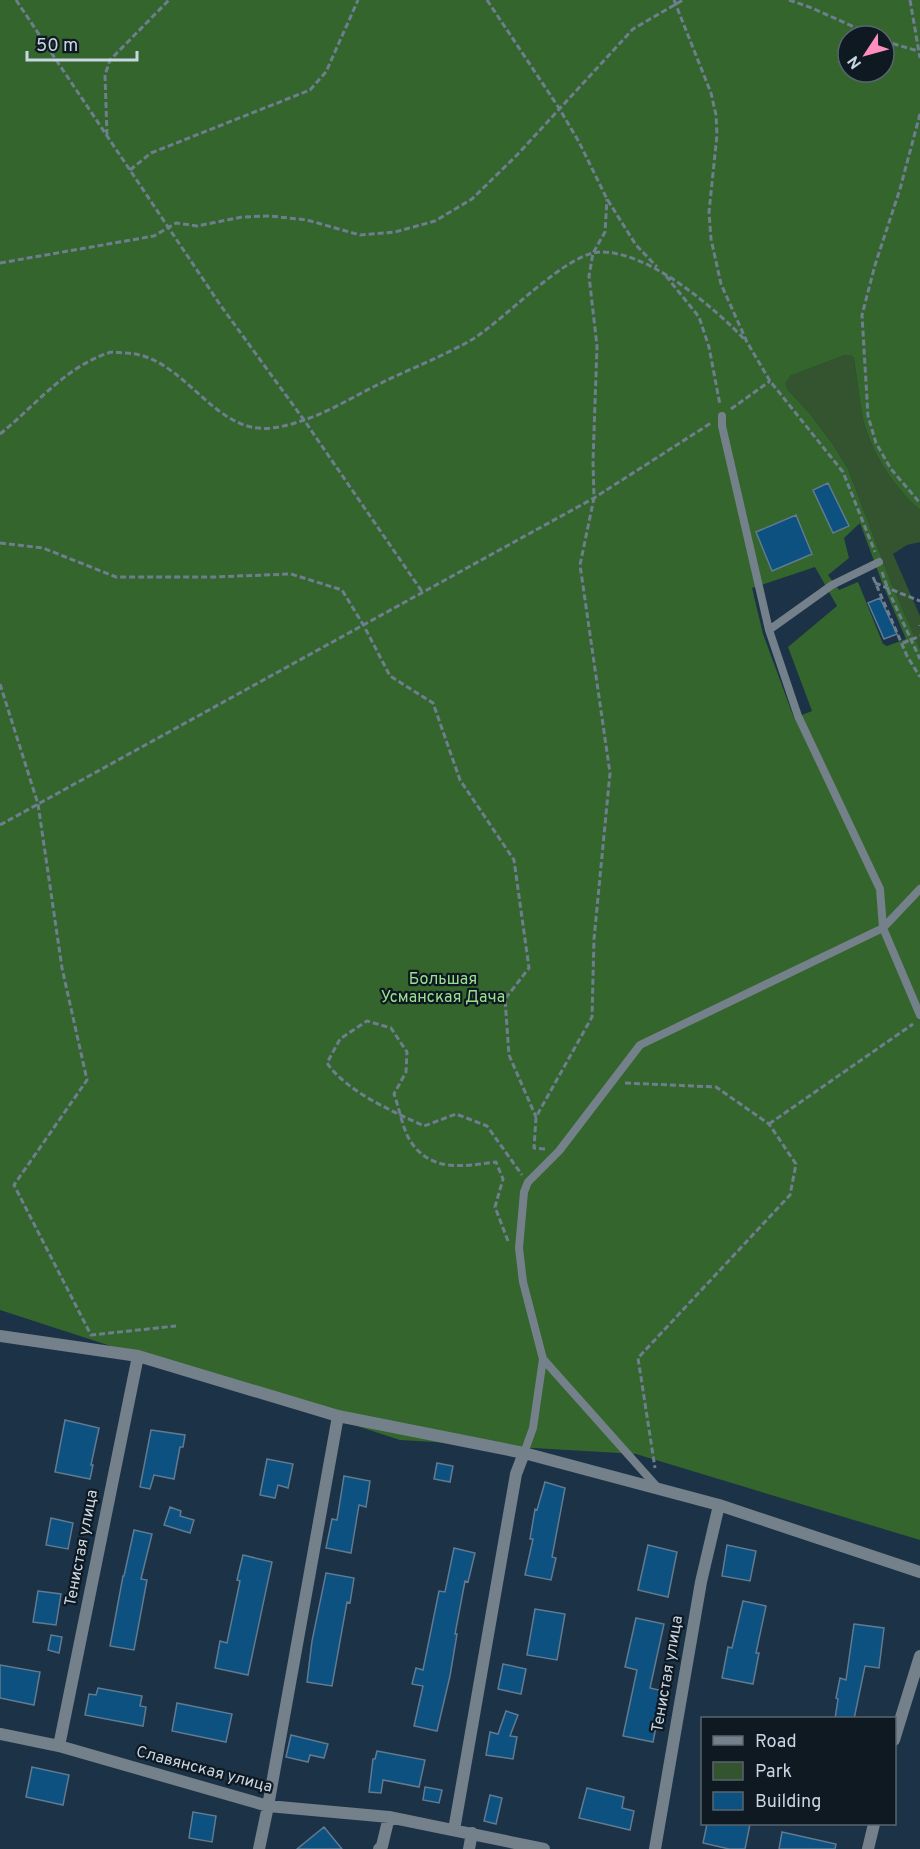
<svg xmlns="http://www.w3.org/2000/svg" width="920" height="1849" font-family="Overpass,sans-serif">
	<style>
		.green { fill: #33542e }
		.forest { fill: #34652d; fill-rule: evenodd }
		.building { fill: #0c5180; stroke: #617a90; stroke-width: 1.5 }
		.lines { fill: none; stroke-linecap: round; stroke-linejoin: round }
		.path { stroke: #6d7e8f; stroke-width: 3; stroke-dasharray: 6 3; stroke-linecap: butt }
		.lane { stroke: #74808a; stroke-width: 8 }
		.street { stroke: #74808a; stroke-width: 12 }
		.path-bridge { stroke: #6d7e8f; stroke-width: 3; stroke-dasharray: 6 3; stroke-linecap: butt }
		.labels { text-anchor: middle; dominant-baseline: central; stroke-width: 4.5; stroke-linejoin: round; paint-order: stroke }
		.park-label { font-size: 16px; fill: #9ae08e; stroke: #0f1922 }
		.street-label { font-size: 16px; fill: #c8d5e2; stroke: #0f1922 }
	</style>
	<rect width="100%" height="100%" fill="#1c3246"/>
	<path class="green" d="M851,354L854,358C857,378 859,399 863,419C872,454 893,486 920,510V542L907,545L893,554L920,616V649L892,585L848,469L832,443L810,414L787,389L784,384L790,376L845,355Z"/>
	<path class="forest" d="M0,0H920V510C893,486 872,454 863,419C859,399 857,378 854,358L851,355H845L790,376L785,384L787,389L810,414L832,443L848,469L892,585L920,649V1540L636,1454L400,1440L0,1310ZM848,36H884V72H848ZM860,523L883,585L906,639L887,646L883,644L858,582L839,590L828,575L849,558L844,538ZM815,567L837,606L788,647L812,711L794,718L763,634L752,588Z"/>
	<path class="building" d="M828,483L849,526L833,533L813,490Z
		M796,515L812,554L772,571L756,532Z
		M880,598L897,634L884,639L868,603Z
		M65,1420L99,1428L91,1465H93L90,1479L55,1472Z
		M151,1430L185,1435L183,1447H180L174,1479L154,1475L150,1489L140,1487Z
		M267,1459L293,1464L288,1488L278,1485L275,1498L260,1495Z
		M437,1463L453,1466L450,1482L434,1479Z
		M344,1476L370,1481L366,1507L359,1505L351,1553L326,1548L332,1519L337,1520Z
		M545,1482L565,1488L552,1557L556,1558L551,1580L525,1575L533,1539H530L535,1509L537,1510Z
		M170,1507L181,1511L180,1516L194,1520L190,1533L164,1525Z
		M51,1518L73,1523L68,1549L46,1545Z
		M134,1530L152,1534L141,1579L147,1580L134,1650L110,1646L123,1576H124Z
		M648,1545L677,1552L668,1597L638,1590Z
		M727,1545L756,1551L750,1581L722,1576Z
		M454,1548L475,1553L468,1582L465,1581L455,1634H457L450,1676L437,1731L414,1726L423,1686L412,1684L416,1668L423,1670L439,1591L445,1592Z
		M243,1555L272,1562L248,1675L215,1668L220,1641L227,1643L240,1581L237,1580Z
		M326,1573L354,1578L350,1603L347,1602L332,1686L307,1682L312,1641Z
		M38,1591L61,1594L56,1625L33,1622Z
		M743,1601L766,1606L756,1653H759L753,1684L722,1678L728,1647L732,1648Z
		M535,1609L565,1614L557,1660L527,1655Z
		M636,1618L664,1624L650,1688L663,1691L653,1742L623,1736L637,1670L625,1667Z
		M854,1624L884,1628L879,1668L865,1666L854,1719H835L838,1699L836,1698L840,1678L846,1680Z
		M51,1635L62,1637L59,1653L48,1650Z
		M503,1664L526,1669L521,1694L498,1689Z
		M0,1665L40,1672L34,1705L0,1698Z
		M98,1688L142,1696L140,1706L146,1707L143,1726L85,1715L89,1694L96,1695Z
		M177,1703L232,1714L226,1742L172,1731Z
		M506,1711L518,1715L510,1736L517,1737L513,1759L486,1755L490,1732L498,1734Z
		M291,1735L328,1744L324,1758L310,1755L308,1762L286,1757Z
		M377,1751L425,1760L419,1787L383,1780L381,1793L369,1792L373,1759H375Z
		M32,1767L69,1775L63,1805L26,1797Z
		M425,1787L442,1790L439,1803L423,1800Z
		M587,1788L624,1797L622,1808L634,1811L630,1830L579,1818Z
		M490,1795L502,1798L496,1824L484,1821Z
		M193,1812L216,1816L212,1842L189,1838Z
		M707,1824H750L745,1849H729L703,1843Z
		M324,1827L342,1849H297Z
		M782,1832L836,1844L835,1849H779Z"/>
	<g class="lines">
		<path class="path" d="M16,0L221,306L304,420L423,593
			M487,0L559,108L579,142L607,199L636,245L657,267
			M674,0L711,93L716,115L717,135L709,212L711,239L721,284L747,342L770,381L843,472L875,552
			M789,0L812,8L874,36
			M910,0L920,58
			M884,41L918,51
			M920,114L900,189L875,265L862,315L868,416L876,443L891,469L920,503
			M107,135L105,75L110,60L169,0
			M130,170L151,153L310,90L326,72L358,0
			M0,263L154,236L176,223L197,226L242,217L270,216L307,220L360,235L395,232L435,221L472,199L517,155L633,29L683,0
			M666,276L699,317L709,347L720,405
			M731,409L770,381
			M0,434C35,406 64,368 108,353C113,351 120,353 126,353C175,355 201,409 244,425C263,432 283,427 301,421C327,413 351,398 375,386C407,370 442,357 473,339C504,320 566,253 600,252C649,251 715,308 747,342
			M0,543L43,548L116,577H213L291,574L342,590L364,626L390,676L433,703L460,780L514,860L529,968L505,999L509,1055L536,1117
			M882,572L889,592L920,659
			M873,577L907,656L920,677
			M875,583L920,601
			M920,625V626
			M0,684L38,804L62,968L87,1080L14,1185L91,1335L176,1326
			M0,825L594,498L711,423
			M625,1083L716,1087L769,1124L796,1164L790,1195L638,1358L655,1468
			M769,1124L913,1024
			M545,1149L534,1148L536,1117L592,1017L594,939L610,773L580,565L594,498L593,461L597,346L589,276L593,253L605,232L607,199
			M508,1241L495,1207L503,1179L496,1162C464,1166 432,1173 411,1142C403,1131 399,1107 394,1094L406,1072L407,1052L391,1028L367,1021L340,1039L327,1063C347,1092 392,1111 424,1126L456,1114L487,1126L522,1175"/>
		<path class="lane" d="M722,416V426L769,630
			M879,562L832,585L769,630L798,716L880,889L883,928L920,1015
			M543,1359L523,1282L519,1248L524,1192L528,1182L559,1151L640,1045L883,928L920,889
			M524,1453L533,1428L543,1359L658,1488"/>
		<path class="street" d="M0,1336L138,1356L338,1416L524,1453L719,1505L920,1572
			M0,1734L59,1746L268,1806L389,1817L544,1849
			M894,1740L920,1656
			M59,1746L138,1356
			M454,1830L516,1474L524,1453
			M259,1849L268,1806L338,1416
			M379,1849L382,1846L389,1817
			M469,1849L472,1833
			M655,1849L701,1582L719,1505
			M868,1849L874,1824"/>
		<path class="path-bridge" d="M903,643L920,636"/>
	</g>
	<g class="labels">
		<g class="park-label">
			<text x="443" y="980">Большая<tspan x="443" dy="18">Усманская Дача</tspan></text>
		</g>
		<g class="street-label">
			<text transform="translate(82 1548) rotate(-79)">Тенистая улица</text>
			<text transform="translate(668 1674) rotate(-80)">Тенистая улица</text>
			<text transform="translate(204 1770) rotate(15)">Славянская улица</text>
		</g>
	</g>
	<rect x="701" y="1717" width="195" height="108" fill="#0f1922" stroke="#59646f" stroke-width="1.5"/>
	<rect x="713" y="1736" width="30" height="9" fill="#74808a" stroke="#59646f" stroke-width="1.5"/>
	<text x="755" y="1747" font-size="18" fill="#c8d5e2">Road</text>
	<rect x="713" y="1762" width="30" height="18" fill="#33542e" stroke="#59646f" stroke-width="1.5"/>
	<text x="755" y="1777" font-size="18" fill="#c8d5e2">Park</text>
	<rect x="713" y="1792" width="30" height="18" fill="#0c5180" stroke="#59646f" stroke-width="1.5"/>
	<text x="755" y="1807" font-size="18" fill="#c8d5e2">Building</text>
	<g transform="translate(866 54) rotate(234)"><circle r="28" fill="#0f1922" stroke="#59646f" stroke-width="1.5"/>
	<path d="M0-4.5L10 22L0 15L-10 22Z" fill="#fe8ebd"/>
	<text y="-9" font-size="16" font-weight="bold" text-anchor="middle" fill="#c8d5e2">N</text>
	</g>
	<path d="M27 51v9h110v-9" fill="none" stroke="#c8d5e2" stroke-width="3"/>
	<text x="36" y="51" font-size="18" fill="#c8d5e2" stroke="#0f1922" stroke-width="4.5" paint-order="stroke">50 m</text>
</svg>
